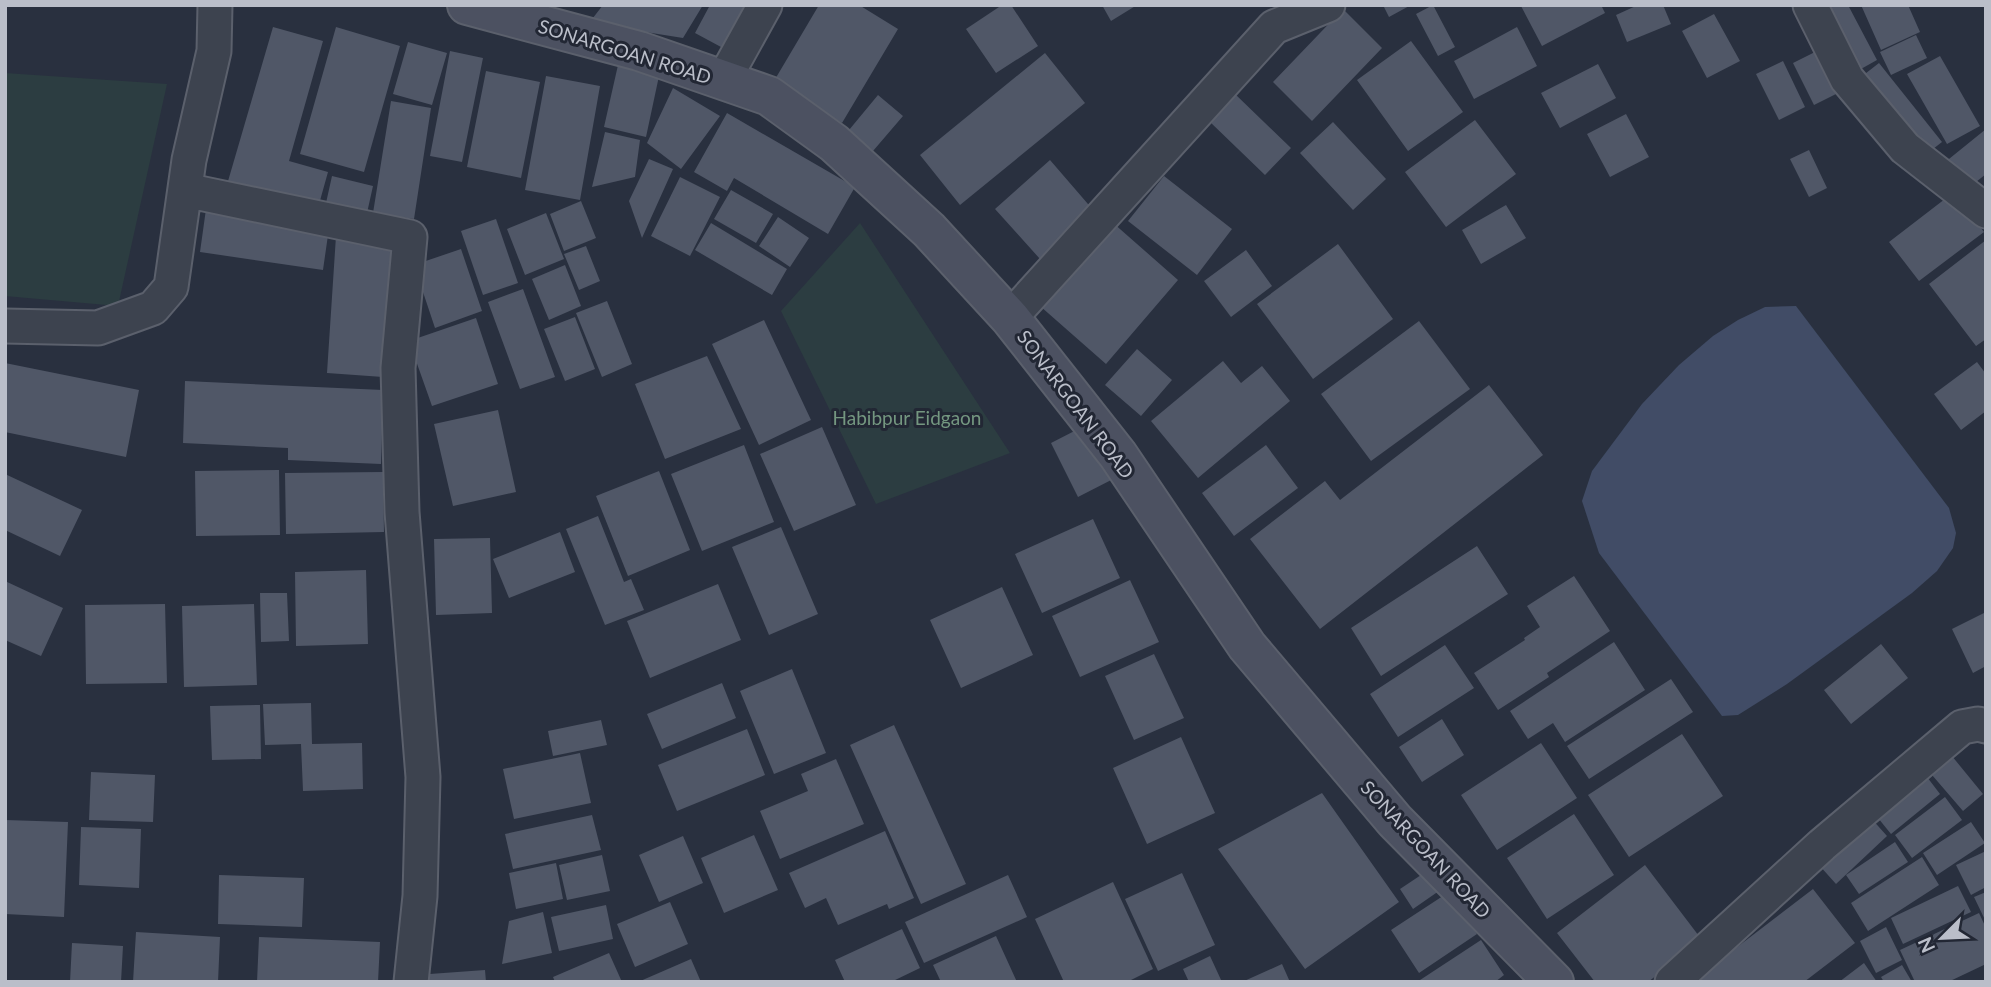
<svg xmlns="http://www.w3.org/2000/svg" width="1991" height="987" font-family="Lato,sans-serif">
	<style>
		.green { fill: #2c3d41 }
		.water { fill: #414c66 }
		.building { fill: #505767 }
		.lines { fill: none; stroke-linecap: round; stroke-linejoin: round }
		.minor-casing { stroke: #5b606c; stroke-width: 37 }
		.secondary-casing { stroke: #5b606c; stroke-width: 42 }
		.minor { stroke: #3d434f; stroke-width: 33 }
		.secondary { stroke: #4c5161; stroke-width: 38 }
		.labels { text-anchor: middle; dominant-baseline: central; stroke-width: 6; stroke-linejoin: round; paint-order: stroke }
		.street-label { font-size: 19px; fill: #babec9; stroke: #222734 }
		.park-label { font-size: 19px; fill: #749780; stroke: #222734 }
	</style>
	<rect width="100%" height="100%" fill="#29303f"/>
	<path class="green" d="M5,73L167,84L118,306L5,296Z
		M860,223L1010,453L876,504L781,311Z"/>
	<path class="water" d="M1796,306L1949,508L1956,533L1953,548L1937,571L1912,593L1787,684L1738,715L1722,716L1599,553L1582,501L1592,471L1642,404L1679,365L1713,336L1738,320L1765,307Z"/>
	<path class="building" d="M603,5H703L683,38L589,23Z
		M710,5H760L734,54L695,33Z
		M819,5H859L898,29L842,123L774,81Z
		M1002,5H1011L1038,46L996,73L966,29Z
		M1102,5H1137L1111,21Z
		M1383,5H1411L1389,17Z
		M1433,5L1455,47L1438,56L1416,14Z
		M1523,5H1601L1605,13L1542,46L1521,6Z
		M1638,5H1663L1671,24L1627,42L1616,15Z
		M1816,5H1848L1877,60L1852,74Z
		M1861,5H1908L1920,32L1881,50Z
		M1343,9L1382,48L1312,121L1273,82Z
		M1714,14L1740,61L1707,78L1682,31Z
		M273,27L323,41L289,161L328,172L316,215L226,188Z
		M336,27L400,46L364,172L300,154Z
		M1517,27L1537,66L1474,99L1454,61Z
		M1916,35L1927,58L1891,75L1880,52Z
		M1411,41L1463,112L1408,151L1357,80Z
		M408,42L447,53L432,105L393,94Z
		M1823,48L1844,90L1814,105L1793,63Z
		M450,51L483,58L462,162L430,156Z
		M1045,53L1085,103L960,205L920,155Z
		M1940,56L1980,126L1947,144L1907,74Z
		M1783,61L1805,107L1779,120L1756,74Z
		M1879,63L1942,142L1924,156L1861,77Z
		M1598,64L1616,98L1560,128L1541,93Z
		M618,65L659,76L646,137L604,127Z
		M486,71L540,82L521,178L467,167Z
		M546,76L600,86L580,200L525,190Z
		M673,88L720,116L681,169L647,143Z
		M1235,94L1291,148L1265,175L1209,121Z
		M878,95L903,116L873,151L849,130Z
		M391,101L431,108L414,219L373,213Z
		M727,113L855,187L828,234L734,178L727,191L694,172Z
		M1626,114L1649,157L1610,177L1587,134Z
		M1475,120L1516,174L1446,227L1405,172Z
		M1333,122L1386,179L1353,210L1300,153Z
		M1986,129V174L1966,190L1944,163Z
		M605,132L640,140L635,177L592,187Z
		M1809,150L1827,188L1809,197L1790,159Z
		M649,159L673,169L642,238L629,201Z
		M1050,160L1094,211L1040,259L995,209Z
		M332,176L373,186L365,222L324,212Z
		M1164,176L1232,229L1197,275L1128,221Z
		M680,177L720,197L690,256L651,236Z
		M731,190L773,214L756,243L714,219Z
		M1954,192L1984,232L1919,281L1889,242Z
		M581,201L596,238L564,251L550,214Z
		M1506,205L1526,238L1481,264L1462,230Z
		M206,209L329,228L323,270L200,252Z
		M546,213L564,259L525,275L507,229Z
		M778,217L809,238L790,267L759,246Z
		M496,219L518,283L483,295L461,231Z
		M1112,222L1178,280L1106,364L1040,306Z
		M711,223L787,269L772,295L695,250Z
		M336,236L392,240L383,377L327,373Z
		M1986,240V339L1976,346L1929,284Z
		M1338,244L1393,319L1313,379L1257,304Z
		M586,246L600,281L579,290L564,254Z
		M461,249L482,311L435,328L414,265Z
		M1246,250L1272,286L1231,317L1204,281Z
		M565,265L581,306L549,320L532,279Z
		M523,289L555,377L520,389L488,302Z
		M607,301L632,364L602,377L576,313Z
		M575,317L595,369L565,381L544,329Z
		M476,318L498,384L432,406L409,341Z
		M764,320L811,420L759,445L712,344Z
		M1419,321L1470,389L1371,461L1321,394Z
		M1137,349L1172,380L1141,416L1105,385Z
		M707,356L741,429L665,459L635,384Z
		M1223,361L1241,383L1262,366L1290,401L1198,478L1151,421Z
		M1977,362L1986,374V411L1961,430L1934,394Z
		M5,363L139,390L126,457L5,432Z
		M185,381L383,390L381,464L288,460V448L183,443Z
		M1489,385L1543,455L1320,629L1250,539L1325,481L1340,500Z
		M498,410L516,492L453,506L434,424Z
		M1092,422L1119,476L1078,497L1051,443Z
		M822,427L856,505L794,531L760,454Z
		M744,445L774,522L702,551L671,474Z
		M1266,445L1298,488L1234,536L1202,493Z
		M279,470L280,535L196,536L195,471Z
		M659,471L690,550L628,576L596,496Z
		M383,472L384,532L286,534L285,473Z
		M5,474L82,510L60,556L5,530Z
		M598,516L624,582L631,579L644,610L605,625L566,529Z
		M1093,519L1120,578L1042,613L1015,554Z
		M781,527L818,614L769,635L732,547Z
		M560,532L575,572L509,598L493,559Z
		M490,538L492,613L436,615L434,539Z
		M1477,546L1508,594L1381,676L1351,628Z
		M366,570L368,644L296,646L295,572Z
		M1574,576L1610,631L1547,673L1549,677L1498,710L1474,673L1525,640L1524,638L1540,627L1527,606Z
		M1130,580L1159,642L1080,677L1052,616Z
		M5,581L63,608L41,656L5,640Z
		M718,584L741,640L650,678L627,621Z
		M1002,587L1033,655L961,688L930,620Z
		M260,593H287L289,641L261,642Z
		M165,604L167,683L86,684L85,605Z
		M254,604L257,685L184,687L182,606Z
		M1986,612V666L1973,673L1952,629Z
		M1614,642L1645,690L1565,742L1553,723L1528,739L1510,711Z
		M1881,644L1908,678L1851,724L1824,690Z
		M1445,645L1474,688L1398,737L1370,694Z
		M1154,654L1184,718L1134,740L1105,676Z
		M792,669L826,753L774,774L740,691Z
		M1671,679L1693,712L1589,779L1567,746Z
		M722,683L736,718L662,749L647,714Z
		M311,703L312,744L362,743L363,789L303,791L301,744L265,745L263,704Z
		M260,705L261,759L212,760L210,706Z
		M1442,719L1464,755L1422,782L1399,747Z
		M601,720L607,745L553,756L548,731Z
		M894,725L966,884L921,904L850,745Z
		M747,729L765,775L677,811L658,765Z
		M1682,734L1723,796L1629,857L1588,795Z
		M1181,737L1215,813L1147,844L1113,768Z
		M1541,743L1577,798L1497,850L1461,795Z
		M1947,750L1983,794L1963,811L1926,768Z
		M580,753L591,803L514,819L503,769Z
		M836,759L864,824L780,859L760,811L808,791L801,774Z
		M91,772L155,775L153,822L89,820Z
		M1924,773L1940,794L1891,834L1874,813Z
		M1322,793L1399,902L1305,969L1218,849Z
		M1945,797L1962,820L1912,858L1895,835Z
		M1574,814L1614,875L1547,919L1507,858Z
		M592,815L601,850L513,869L505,834Z
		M1870,817L1887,836L1836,884L1819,865Z
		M5,820L68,822L64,917L5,914Z
		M1971,822L1985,843L1937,875L1923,853Z
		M81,827L141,829L139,888L79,885Z
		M885,831L914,898L889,909L887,904L838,925L826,898L805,908L789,873Z
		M754,835L778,890L724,913L701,858Z
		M683,836L703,883L659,902L639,855Z
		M1895,842L1908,862L1859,894L1846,875Z
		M1986,851V887L1971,895L1956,865Z
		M602,855L610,891L567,900L559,865Z
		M1922,857L1939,885L1868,931L1851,903Z
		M556,863L563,899L516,909L509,873Z
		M1436,865L1449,884L1413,909L1400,889Z
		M1645,865L1702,940L1648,982H1595L1557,933Z
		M1182,873L1215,945L1158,971L1125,899Z
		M219,875L304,878L302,927L218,924Z
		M1008,875L1027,917L924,963L905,922Z
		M1113,882L1153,969L1127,982H1064L1035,919Z
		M1958,886L1971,912L1903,944L1891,918Z
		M1813,889L1855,943L1804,982H1702L1698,977Z
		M1449,892L1477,934L1419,973L1391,930Z
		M1986,892V922L1974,897Z
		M670,902L688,944L635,967L617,924Z
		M606,905L613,939L559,951L551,917Z
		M543,912L552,953L502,964L509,921Z
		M1979,913L1986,928V964L1948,982H1915L1900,950Z
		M1886,927L1902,960L1876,973L1860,941Z
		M902,929L920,968L891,982H845L835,960Z
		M136,932L220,937L218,982H133Z
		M996,936L1017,982H941L933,965Z
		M259,937L380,942L378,982H257Z
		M1481,940L1504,975L1495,982H1417Z
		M72,943L123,946L121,982H70Z
		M609,953L622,982H555L553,977Z
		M1210,956L1222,982H1189L1183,969Z
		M691,959L701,982H638Z
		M1864,963L1877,982H1839Z
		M1282,964L1290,982H1242Z
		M1902,965L1912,982H1884L1881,977Z
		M485,970L486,982H416V975Z"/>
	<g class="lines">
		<g class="minor-casing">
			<path id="minor" d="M1810,5L1847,79L1905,148L1986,211
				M723,81L765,5
				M185,190L410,237L398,368L402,512L423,777L420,896L411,982
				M1010,318L1274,27L1328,5
				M5,326L98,328L153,308L171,287L189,160L214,51L215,5
				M1672,982L1822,845L1962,727L1978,724L1986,726"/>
		</g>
		<g class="secondary-casing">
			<path id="secondary" d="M467,5L639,51L769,96L834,143L929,230L1010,318L1118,455L1247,646L1395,821L1554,982"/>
		</g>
		<use href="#minor" class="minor"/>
		<use href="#secondary" class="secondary"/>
	</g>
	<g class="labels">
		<g class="street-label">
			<text transform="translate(625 51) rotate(17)">SONARGOAN ROAD</text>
			<text transform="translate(1076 404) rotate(53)">SONARGOAN ROAD</text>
			<text transform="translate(1426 849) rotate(47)">SONARGOAN ROAD</text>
		</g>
		<g class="park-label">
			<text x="907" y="417">Habibpur Eidgaon</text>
		</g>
	</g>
	<rect width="1991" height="987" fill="none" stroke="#babec9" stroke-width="14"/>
	<g transform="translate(1942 938) rotate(246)" stroke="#222734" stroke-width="5" paint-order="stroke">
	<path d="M0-5L12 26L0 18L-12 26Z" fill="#babec9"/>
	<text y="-10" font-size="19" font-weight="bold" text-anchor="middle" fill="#babec9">N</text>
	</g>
</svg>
